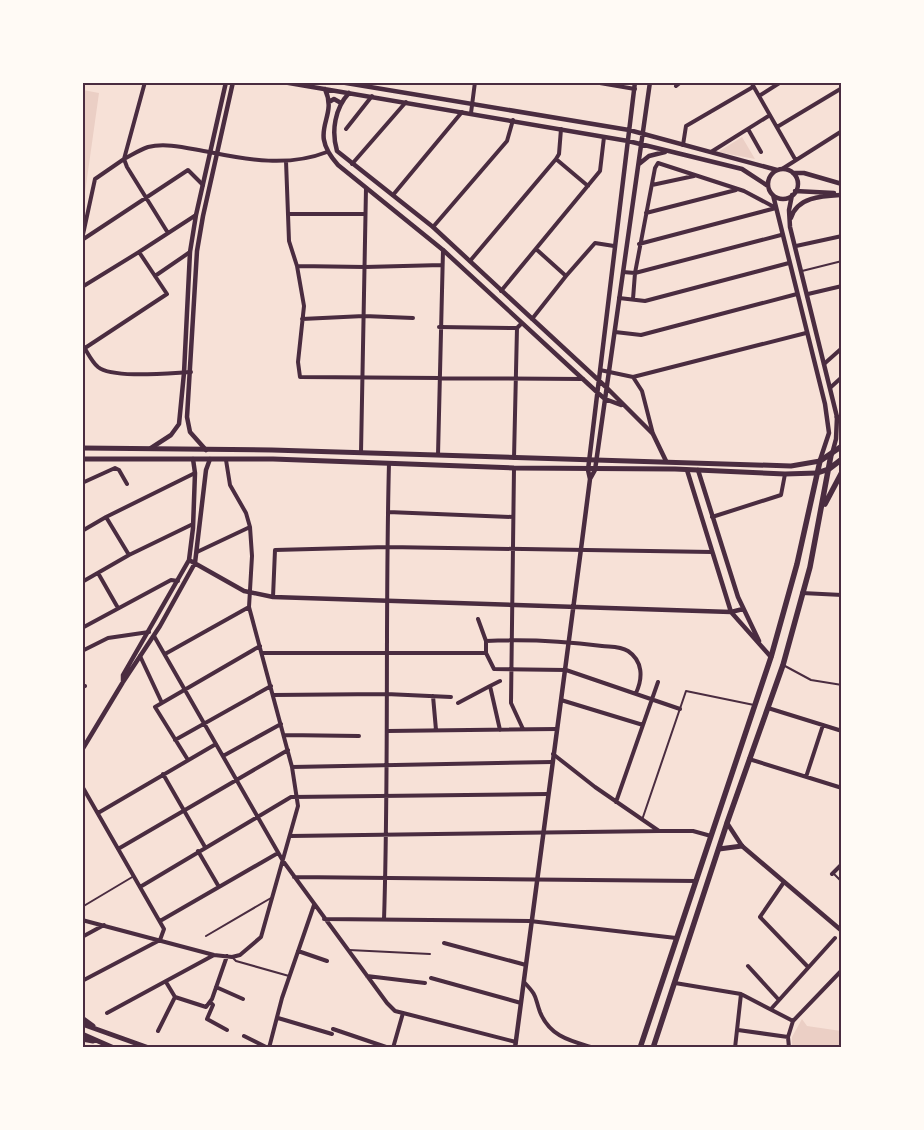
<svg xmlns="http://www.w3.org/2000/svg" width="924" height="1130" font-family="Cabin,sans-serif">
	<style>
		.green { fill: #ebcfc5 }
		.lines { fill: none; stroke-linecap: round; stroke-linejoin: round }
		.service { stroke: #4a2c40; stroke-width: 2 }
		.minor { stroke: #4a2c40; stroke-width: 4 }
		.tertiary { stroke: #4a2c40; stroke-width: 4.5 }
		.secondary { stroke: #4a2c40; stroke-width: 5 }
		.primary { stroke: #4a2c40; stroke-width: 5.5 }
		.neatline { fill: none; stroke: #4a2c40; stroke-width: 2 }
	</style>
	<rect width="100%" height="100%" fill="#f7e1d7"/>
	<path class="green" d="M85,82L83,90L99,93L83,207L82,83Z
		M742,137L755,159L718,152Z
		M802,1019L807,1026L841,1031V1047H792V1037Z"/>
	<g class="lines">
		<path class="service" d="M802,271L842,261
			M785,666L811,680L842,685
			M642,820L686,691L754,705
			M833,873L842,882
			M82,907L134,876
			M206,936L271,898
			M349,950L430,954
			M232,957L236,961L289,976"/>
		<path class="minor" d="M594,82L635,89
			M751,82L795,159
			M676,86L681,82
			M759,96L781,82
			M471,113L475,82
			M777,127L842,88
			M346,129L372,96
			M748,129L761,152
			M683,145L686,126L753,87
			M711,152L770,115
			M556,159L588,186
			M286,161L289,241L297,266L304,306L298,362L300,377L583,379
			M352,164L406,102
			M782,169L842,131
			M652,185L694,176
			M393,195L462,112
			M646,213L736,190
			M288,214H365
			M433,227L507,141L513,120
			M168,233L127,167L124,159C132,155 139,150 148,147C167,142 190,149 209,152C248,160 289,167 327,152
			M82,239L95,179L124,159L145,82
			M82,240L188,170L203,185
			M639,244L776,208
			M796,246L842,236
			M190,252L155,276L139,252L196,215
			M470,261L556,159L559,154L561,129
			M297,266L365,267L442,265
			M623,272L635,273L781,235
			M566,276L595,243L614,246
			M82,287L139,252
			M501,291L600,171L604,137
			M808,294L842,286
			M619,298L645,301L789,263
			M633,299L635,273L655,168L658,163L744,191L776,208
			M302,319L364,316L413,318
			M532,319L566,276L536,249
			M439,327L517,328
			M615,332L641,335L797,294
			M82,344C87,351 91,361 98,367C113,379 170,373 191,372
			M85,348L167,294L155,276
			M824,364L842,348
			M600,370L633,377L806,333
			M633,377L642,391L653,434
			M831,387L842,377
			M361,453L366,188
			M438,455L443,250
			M514,458L517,328L521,324
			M514,468L511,703L523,729
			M82,483L115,468L119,470L127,484
			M388,512L513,517
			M106,517L195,473
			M712,517L781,495L785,474
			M82,531L106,517L129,555
			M197,552L250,527
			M98,573L118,608
			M82,582L129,555L193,524
			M802,593L842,595
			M273,597L275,550L387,547L712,552
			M82,628L171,580L178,581
			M154,636L283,861L387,1003L395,1011L403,1013L393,1048
			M486,641C525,639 563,641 602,646C611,647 620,646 628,651C643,661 643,678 636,693
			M82,651L108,638L149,632
			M262,653H486V641L478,619
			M486,653L494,669L566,670L680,709
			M165,654L249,607
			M140,656L162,703
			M82,687L85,686
			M273,695L386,694L451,697
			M433,696L436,730
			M561,700L643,725
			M458,703L490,686
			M768,708L842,731
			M500,730L490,686L500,681
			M387,731L557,729
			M284,735L359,736
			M175,740L271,686
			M553,754L595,787L659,831
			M223,756L281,724
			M749,759L842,788
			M188,760L155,707L260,646
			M292,767L552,762
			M163,774L205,847
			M806,777L823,725
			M82,786L164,929L160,940L82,981
			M616,802L658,682
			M98,813L216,744
			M290,836L659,831H693L711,836
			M118,849L288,750
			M198,851L219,887
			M832,874L842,864
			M294,877L696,881
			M784,882L760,917L808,967
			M140,887L291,797L548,794
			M324,919L530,921L676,938
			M82,920L214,955L232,957L240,955L261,937L298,806L292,767L249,607L252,556L250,527L246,513L230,485L226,460
			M384,920C389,768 385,615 389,463
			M160,921L278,853
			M82,937L104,925
			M444,943L526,965
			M298,951L327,961
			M748,966L779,1000
			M367,976L425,983
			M431,978L521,1003
			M524,982C538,997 534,995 540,1012C550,1037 571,1041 594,1048
			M675,983L741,994L793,1021
			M216,987L243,999
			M175,997L206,1007L212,999L227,956
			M210,1002L213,1005L207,1019L227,1030
			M771,1009L835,938
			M107,1013L214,955
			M403,1013L516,1042
			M278,1018L332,1034
			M333,1029L389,1048
			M738,1030L788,1037
			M158,1031L175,997L166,982
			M244,1036L268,1048
			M269,1048L282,998L314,905
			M735,1048L741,994
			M789,1048L788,1037L793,1021L842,970"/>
		<path class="tertiary" d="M283,82L628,141L742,169L768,186
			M340,82L629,130L777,170
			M325,89C339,120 306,129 338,165L443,250L598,393L605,399L621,405
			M349,93C335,108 331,131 337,151L433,227L607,388L653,434L666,461
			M329,102L334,99L341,103
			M639,164L649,156L665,152
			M768 184a15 15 0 1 1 30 0a15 15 0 1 1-30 0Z
			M793,173H804L842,184
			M795,191L834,193
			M773,195L825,404L829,433L820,460
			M792,195L789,210L790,227L837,417L836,439L832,454
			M791,218C797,197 822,196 841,195
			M151,448L171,435L179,424L184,373L190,252L196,215L226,82
			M206,450L190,432L187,417L197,251L203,216L233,82
			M687,470L731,612L771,657
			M698,470L738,597L759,641
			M590,479L588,470L635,82
			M189,560L244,591L273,597L731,612L743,609
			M123,682V675L189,560L193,528L195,473L193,459
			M82,750L123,682L160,626L195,563L206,470L210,459
			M727,823L742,846L842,931
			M515,1048L581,549L590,479L595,470L650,82"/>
		<path class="secondary" d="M837,417L842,421
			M82,448L272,450L791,466L820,461
			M82,459H273L514,468L675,469L785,474L817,473
			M719,849L742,846
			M82,1018L93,1026
			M82,1024L149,1048
			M82,1034L114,1048
			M82,1039L93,1041"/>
		<path class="primary" d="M817,473L829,469L842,459
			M825,504L842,472
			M640,1048L771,657L797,564L820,461L842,446
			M653,1048L727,823L783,665L810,567L831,455"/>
	</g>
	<rect width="924" height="1130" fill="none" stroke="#fffaf5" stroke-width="168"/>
	<rect x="84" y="84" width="756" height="962" class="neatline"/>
</svg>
